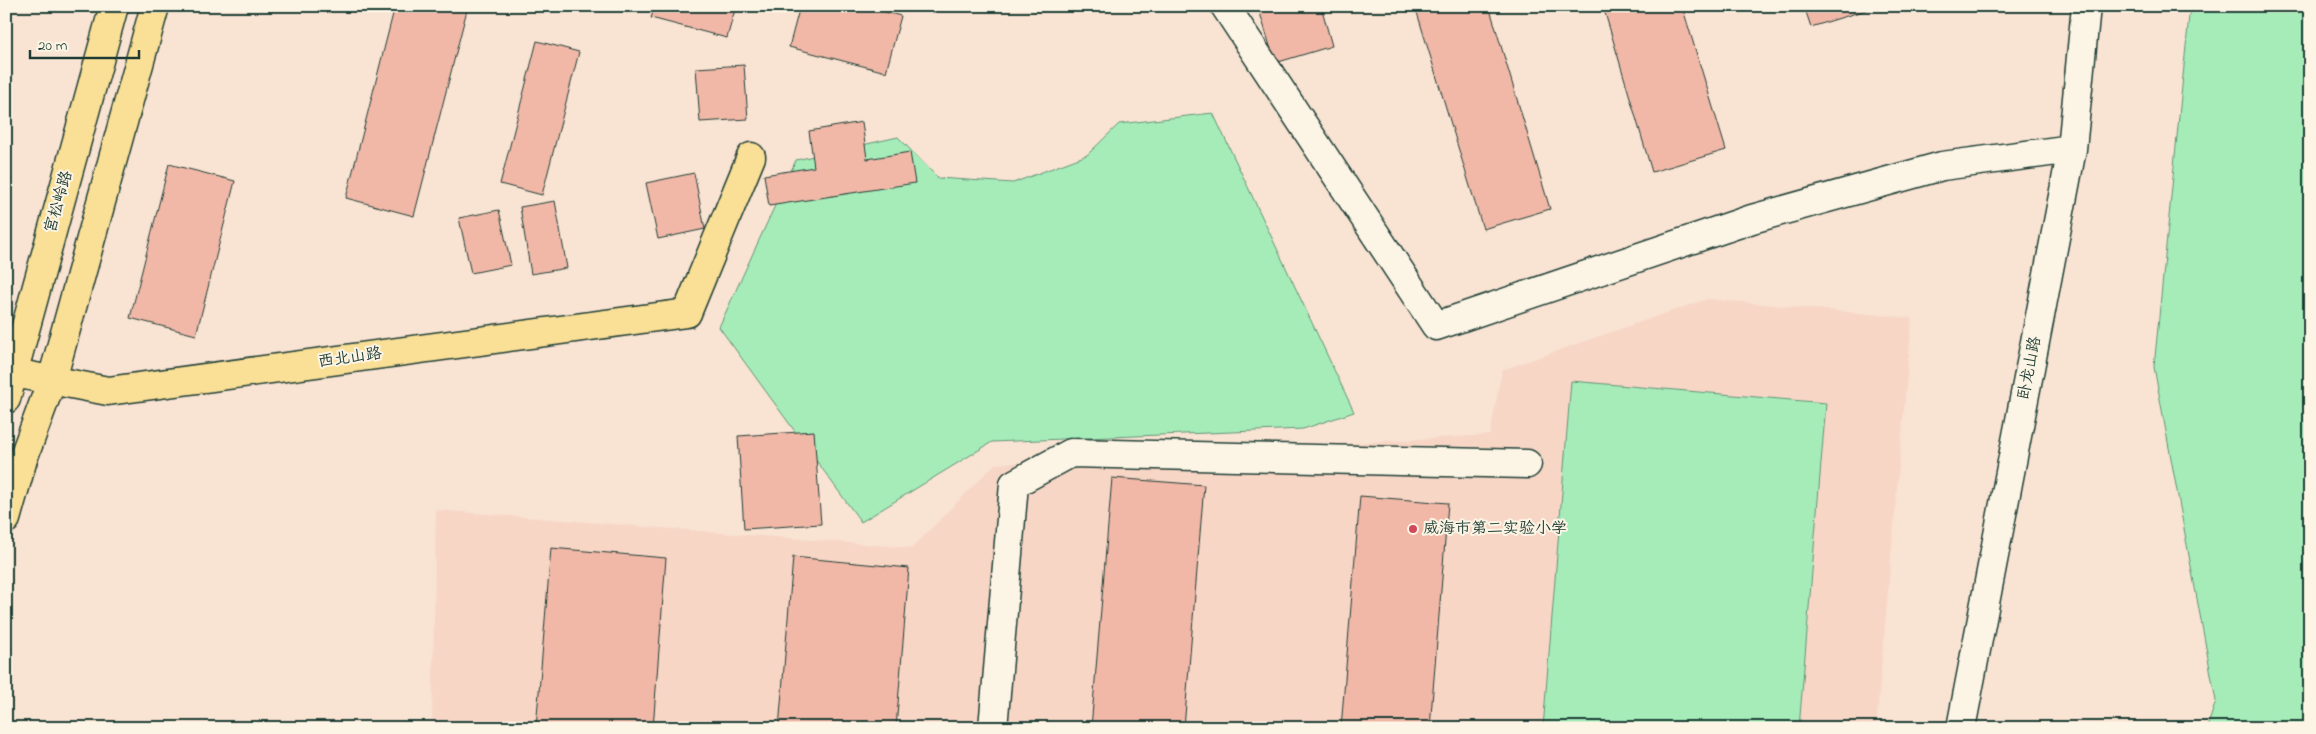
<svg xmlns="http://www.w3.org/2000/svg" width="2316" height="734" font-family="'Indie Flower','LXGW WenKai TC',sans-serif">
	<style>
		.built { fill: #f7d6c6 }
		.green { fill: #a6ecb9; stroke: #629476 }
		.building { fill: #f1b8a8; stroke: #1f3d34 }
		.lines { fill: none; stroke-linecap: round; stroke-linejoin: round }
		.minor-casing { stroke: #1f3d34; stroke-width: 31 }
		.major-casing { stroke: #1f3d34; stroke-width: 31 }
		.minor { stroke: #fcf5e5; stroke-width: 28 }
		.major { stroke: #fadf96; stroke-width: 28 }
		.poi-dot { fill: #d1495b; stroke: #fcf5e5; stroke-width: 2 }
		.labels { text-anchor: middle; dominant-baseline: central; stroke-width: 4; stroke-linejoin: round; paint-order: stroke }
		.street-label { font-size: 16px; fill: #1f3d34; stroke: #fcf5e5 }
		.poi-label { font-size: 16px; fill: #1f3d34; stroke: #fcf5e5; text-anchor: start }
	</style>
	<rect width="100%" height="100%" fill="#f9e3d3"/>
	<filter id="ink" filterUnits="userSpaceOnUse"><feTurbulence type="fractalNoise" baseFrequency=".02" numOctaves="2"/><feDisplacementMap in="SourceGraphic" scale="10" xChannelSelector="R" yChannelSelector="G"/><feConvolveMatrix kernelMatrix="1 2 1 2 8 2 1 2 1" color-interpolation-filters="sRGB"/></filter>
	<g filter="url(#ink)">
		<path class="built" d="M1707,299L1912,318L1876,728H432L436,510L912,548L995,464L1490,435L1502,370Z"/>
		<path class="green" d="M2190,6H2310V728H2207L2216,701L2154,367Z
			M1213,113L1354,412L1303,429L992,442L861,522L719,327L796,160L898,137L938,178L1013,183L1087,155L1119,124Z
			M1571,381L1826,403L1799,728H1543Z"/>
		<path class="building" d="M395,6H468L414,216L346,198Z
			M655,6H736L727,38L651,18Z
			M800,6H862L901,16L886,72L789,47Z
			M1258,6H1321L1332,46L1275,63Z
			M1415,6H1489L1550,209L1483,229Z
			M1603,6H1682L1726,150L1652,172Z
			M1804,6H1879L1811,27Z
			M537,41L579,52L542,195L500,184Z
			M744,65L748,119L700,122L696,68Z
			M862,122L867,159L910,152L915,183L769,206L764,175L814,167L809,131Z
			M169,164L235,181L196,335L130,318Z
			M694,173L705,229L658,239L646,183Z
			M555,201L567,268L531,274L520,207Z
			M499,210L511,265L471,273L459,218Z
			M814,431L821,524L744,529L738,436Z
			M1112,478L1204,485L1184,728H1091Z
			M1360,496L1448,503L1430,728H1341Z
			M551,548L666,558L653,728H536Z
			M793,557L909,568L896,728H779Z"/>
		<g class="lines">
			<g class="minor-casing">
				<path id="minor" d="M1225,6L1436,326L1752,219L1942,166L2072,149
					M993,728L1014,484L1071,453L1527,464
					M1961,728L2072,149L2086,6"/>
			</g>
			<g class="major-casing">
				<path id="major" d="M6,367L14,373L108,391L687,313L751,157
					M6,399L114,6
					M6,519L23,459L52,380L155,6"/>
			</g>
			<use href="#minor" class="minor"/>
			<use href="#major" class="major"/>
		</g>
	</g>
	<circle class="poi-dot" cx="1413" cy="529" r="5"/>
	<g class="labels">
		<g class="street-label">
			<text transform="translate(59 202) rotate(-74)">宫松岭路</text>
			<text transform="translate(350 358) rotate(-8)">西北山路</text>
			<text transform="translate(2030 368) rotate(-79)">卧龙山路</text>
		</g>
		<g class="poi-label">
			<text x="1423" y="529">威海市第二实验小学</text>
		</g>
	</g>
	<rect width="2316" height="734" fill="none" stroke="#fcf5e5" stroke-width="25"/>
	<rect x="12" y="12" width="2291" height="709" fill="none" stroke="#1f3d34" stroke-width="2" filter="url(#ink)"/>
	<path d="M30 50v8h109v-8" fill="none" stroke="#1f3d34" stroke-width="2.5"/>
	<text x="38" y="50" font-size="15" fill="#1f3d34" stroke="#fcf5e5" stroke-width="4" paint-order="stroke">20 m</text>
</svg>
